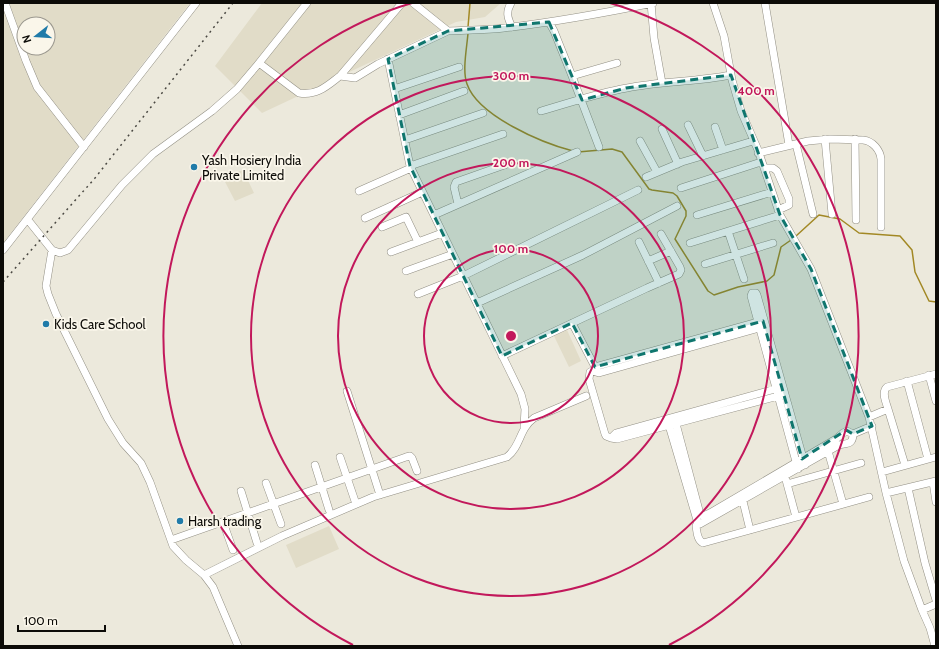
<svg xmlns="http://www.w3.org/2000/svg" width="939" height="649" font-family="Cabin,sans-serif">
	<style>
		.built { fill: #e1dcc8; fill-rule: evenodd }
		.lines { fill: none; stroke-linecap: round; stroke-linejoin: round }
		.stream { stroke: #a28824; stroke-width: 1.5 }
		.street-casing { stroke: #939085; stroke-width: 8 }
		.street { stroke: #fff; stroke-width: 7 }
		.rail { stroke: #4a4842; stroke-width: 1.5; stroke-dasharray: 2 4; stroke-linecap: butt }
		.marked { fill: #0f766e; fill-opacity: 0.2; stroke: #0f766e; stroke-width: 3; stroke-dasharray: 8 5; stroke-linejoin: round }
		.ring { fill: none; stroke: #c2185b; stroke-width: 2 }
		.poi-dot { fill: #207ba9; stroke: #faf6ea; stroke-width: 1.5 }
		.labels { text-anchor: middle; dominant-baseline: central; stroke-width: 3.5; stroke-linejoin: round; paint-order: stroke }
		.poi-label { font-size: 13px; fill: #0c0b07; stroke: #faf6ea; text-anchor: start }
		.centre { fill: #c2185b; stroke: #faf6ea; stroke-width: 2 }
		.ring-label { font-size: 12px; text-anchor: middle; font-weight: bold; fill: #c2185b; stroke: #faf6ea; stroke-width: 3.5; stroke-linejoin: round; paint-order: stroke }
	</style>
	<rect width="100%" height="100%" fill="#ece9dc"/>
	<path class="built" d="M3,3H190L3,243ZM24,24H48V48H24Z
		M262,3H501L485,17L456,22L262,113L215,66Z
		M243,170L254,193L235,201L223,178Z
		M567,330L581,361L569,367L554,336Z
		M329,526L339,549L296,568L286,545Z"/>
	<g class="lines">
		<path class="stream" d="M468,27L470,3
			M468,33C467,47 462,71 467,84C478,116 542,143 573,151
			M578,152L612,149L622,152L649,189L652,190L673,193L677,196L686,211V216L675,239L708,291L714,295L738,287L767,281L774,275L781,247L791,240
			M796,236L819,215L840,219L859,233L900,236L912,250L915,272L929,301L936,302"/>
		<g class="street-casing">
			<path id="street" d="M5,3L26,61L37,87L84,147
				M413,3L448,31C467,30 486,30 504,28C554,22 604,13 653,3
				M511,3C506,12 507,17 512,27
				M651,3L654,38L662,83
				M713,3L724,36L732,80L741,111L758,150L780,215L811,269L869,417L886,493L904,561L922,610L930,628L935,646
				M765,3L789,145
				M549,22L554,31L572,76L599,147
				M388,59L410,166L521,394L525,409L524,427
				M259,63L299,93C317,96 327,86 340,76L355,78L378,64L448,31
				M340,76L402,3
				M572,76L617,63
				M394,89L459,67
				M541,111C569,103 598,93 627,88C661,81 696,82 731,75
				M399,115L464,91
				M688,125L703,156
				M715,127L723,150
				M662,129L678,164
				M825,139L832,214
				M855,139L856,220
				M405,140L483,113
				M640,141L657,172
				M796,144L813,214
				M758,153L808,141L830,139L863,140C873,141 880,150 881,159V227
				M410,166L503,134
				M764,168H773L777,171L789,199V205L778,210
				M646,177L682,162L753,141
				M681,188L761,162
				M359,191L411,168
				M458,204L454,187L456,182L513,162
				M434,215L577,152
				M697,215L772,192
				M365,218L420,193L422,191
				M28,220L52,250L60,253L68,250L122,185L153,154L212,111L237,89L259,63L307,3
				M382,227L406,217L418,242
				M728,231L744,279
				M639,242L659,283
				M690,243L780,215
				M3,250L196,3
				M52,250L46,286L48,294L56,314L108,419L123,443L141,463L150,482L173,546L186,560L204,575L213,587L238,646
				M391,252L442,233
				M648,261L671,251
				M705,264L773,243
				M406,271L453,254
				M418,294L463,276L638,190
				M477,303L583,255L677,206
				M761,321L598,366L592,371L599,373L763,327
				M572,323L595,367
				M502,356L647,288L679,274L681,270L680,267L661,234
				M592,371L590,372L589,379L605,434L606,436L611,438
				M929,375L936,401
				M907,381L928,459
				M779,388L616,433L611,438L617,439L782,395
				M347,391L380,495
				M888,409L905,465
				M869,417L888,409C886,402 881,392 887,387L936,374
				M675,420L700,514L703,516L710,513L836,439L843,433L847,431L853,434L872,426
				M668,422L697,520L700,524L839,445C847,443 853,445 853,434
				M828,451L843,504
				M340,457L356,504
				M315,465L329,510
				M798,469L751,296L752,293H756L757,295L805,465
				M882,472L936,457
				M786,480L796,517
				M933,482L936,502
				M266,483L281,524
				M787,484L861,463
				M908,488L925,563L936,600
				M241,491L257,543
				M886,493L936,481
				M742,497L750,530
				M223,522L233,550
				M698,522L696,526C697,532 697,540 703,543L869,497
				M171,540L406,457L410,456L412,458L417,471
				M204,575L282,536L373,497L507,457C521,446 519,429 534,418L586,396
				M922,610L936,604"/>
		</g>
		<use href="#street" class="street"/>
		<path class="rail" d="M3,282L95,178L233,3"/>
	</g>
	<path class="marked" d="M549,22L582,100L626,88L731,75L780,215L811,269L872,426L853,434L846,430L802,459L763,321L595,367L572,323L502,356L410,166L388,59L448,31Z"/>
	<g class="ring">
		<circle cx="511" cy="336" r="87"/>
		<circle cx="511" cy="336" r="173"/>
		<circle cx="511" cy="336" r="260"/>
		<path d="M353 645A347 347 0 0 1 412 3M610 3A347 347 0 0 1 669 645"/>
	</g>
	<g class="poi-dot">
		<circle cx="194" cy="167" r="4"/>
		<circle cx="46" cy="324" r="4"/>
		<circle cx="180" cy="521" r="4"/>
	</g>
	<g class="labels">
		<g class="poi-label">
			<text x="202" y="160">Yash Hosiery India<tspan x="202" dy="15">Private Limited</tspan></text>
			<text x="54" y="324">Kids Care School</text>
			<text x="188" y="521">Harsh trading</text>
		</g>
	</g>
	<circle cx="511" cy="336" r="6" class="centre"/>
	<g class="ring-label">
		<text x="511" y="80">300 m</text>
		<text x="756" y="95">400 m</text>
		<text x="511" y="167">200 m</text>
		<text x="511" y="253">100 m</text>
	</g>
	<rect width="939" height="649" fill="none" stroke="#0c0b07" stroke-width="8"/>
	<g transform="translate(36 36) rotate(253)"><circle r="19" fill="#faf6ea" stroke="#9b988f"/>
	<path d="M0-3L7 15L0 10L-7 15Z" fill="#207ba9"/>
	<text y="-6" font-size="11" font-weight="bold" text-anchor="middle" fill="#0c0b07">N</text>
	</g>
	<path d="M18 625v6h87v-6" fill="none" stroke="#0c0b07" stroke-width="2"/>
	<text x="24" y="625" font-size="12" fill="#0c0b07" stroke="#faf6ea" stroke-width="3" paint-order="stroke">100 m</text>
</svg>
